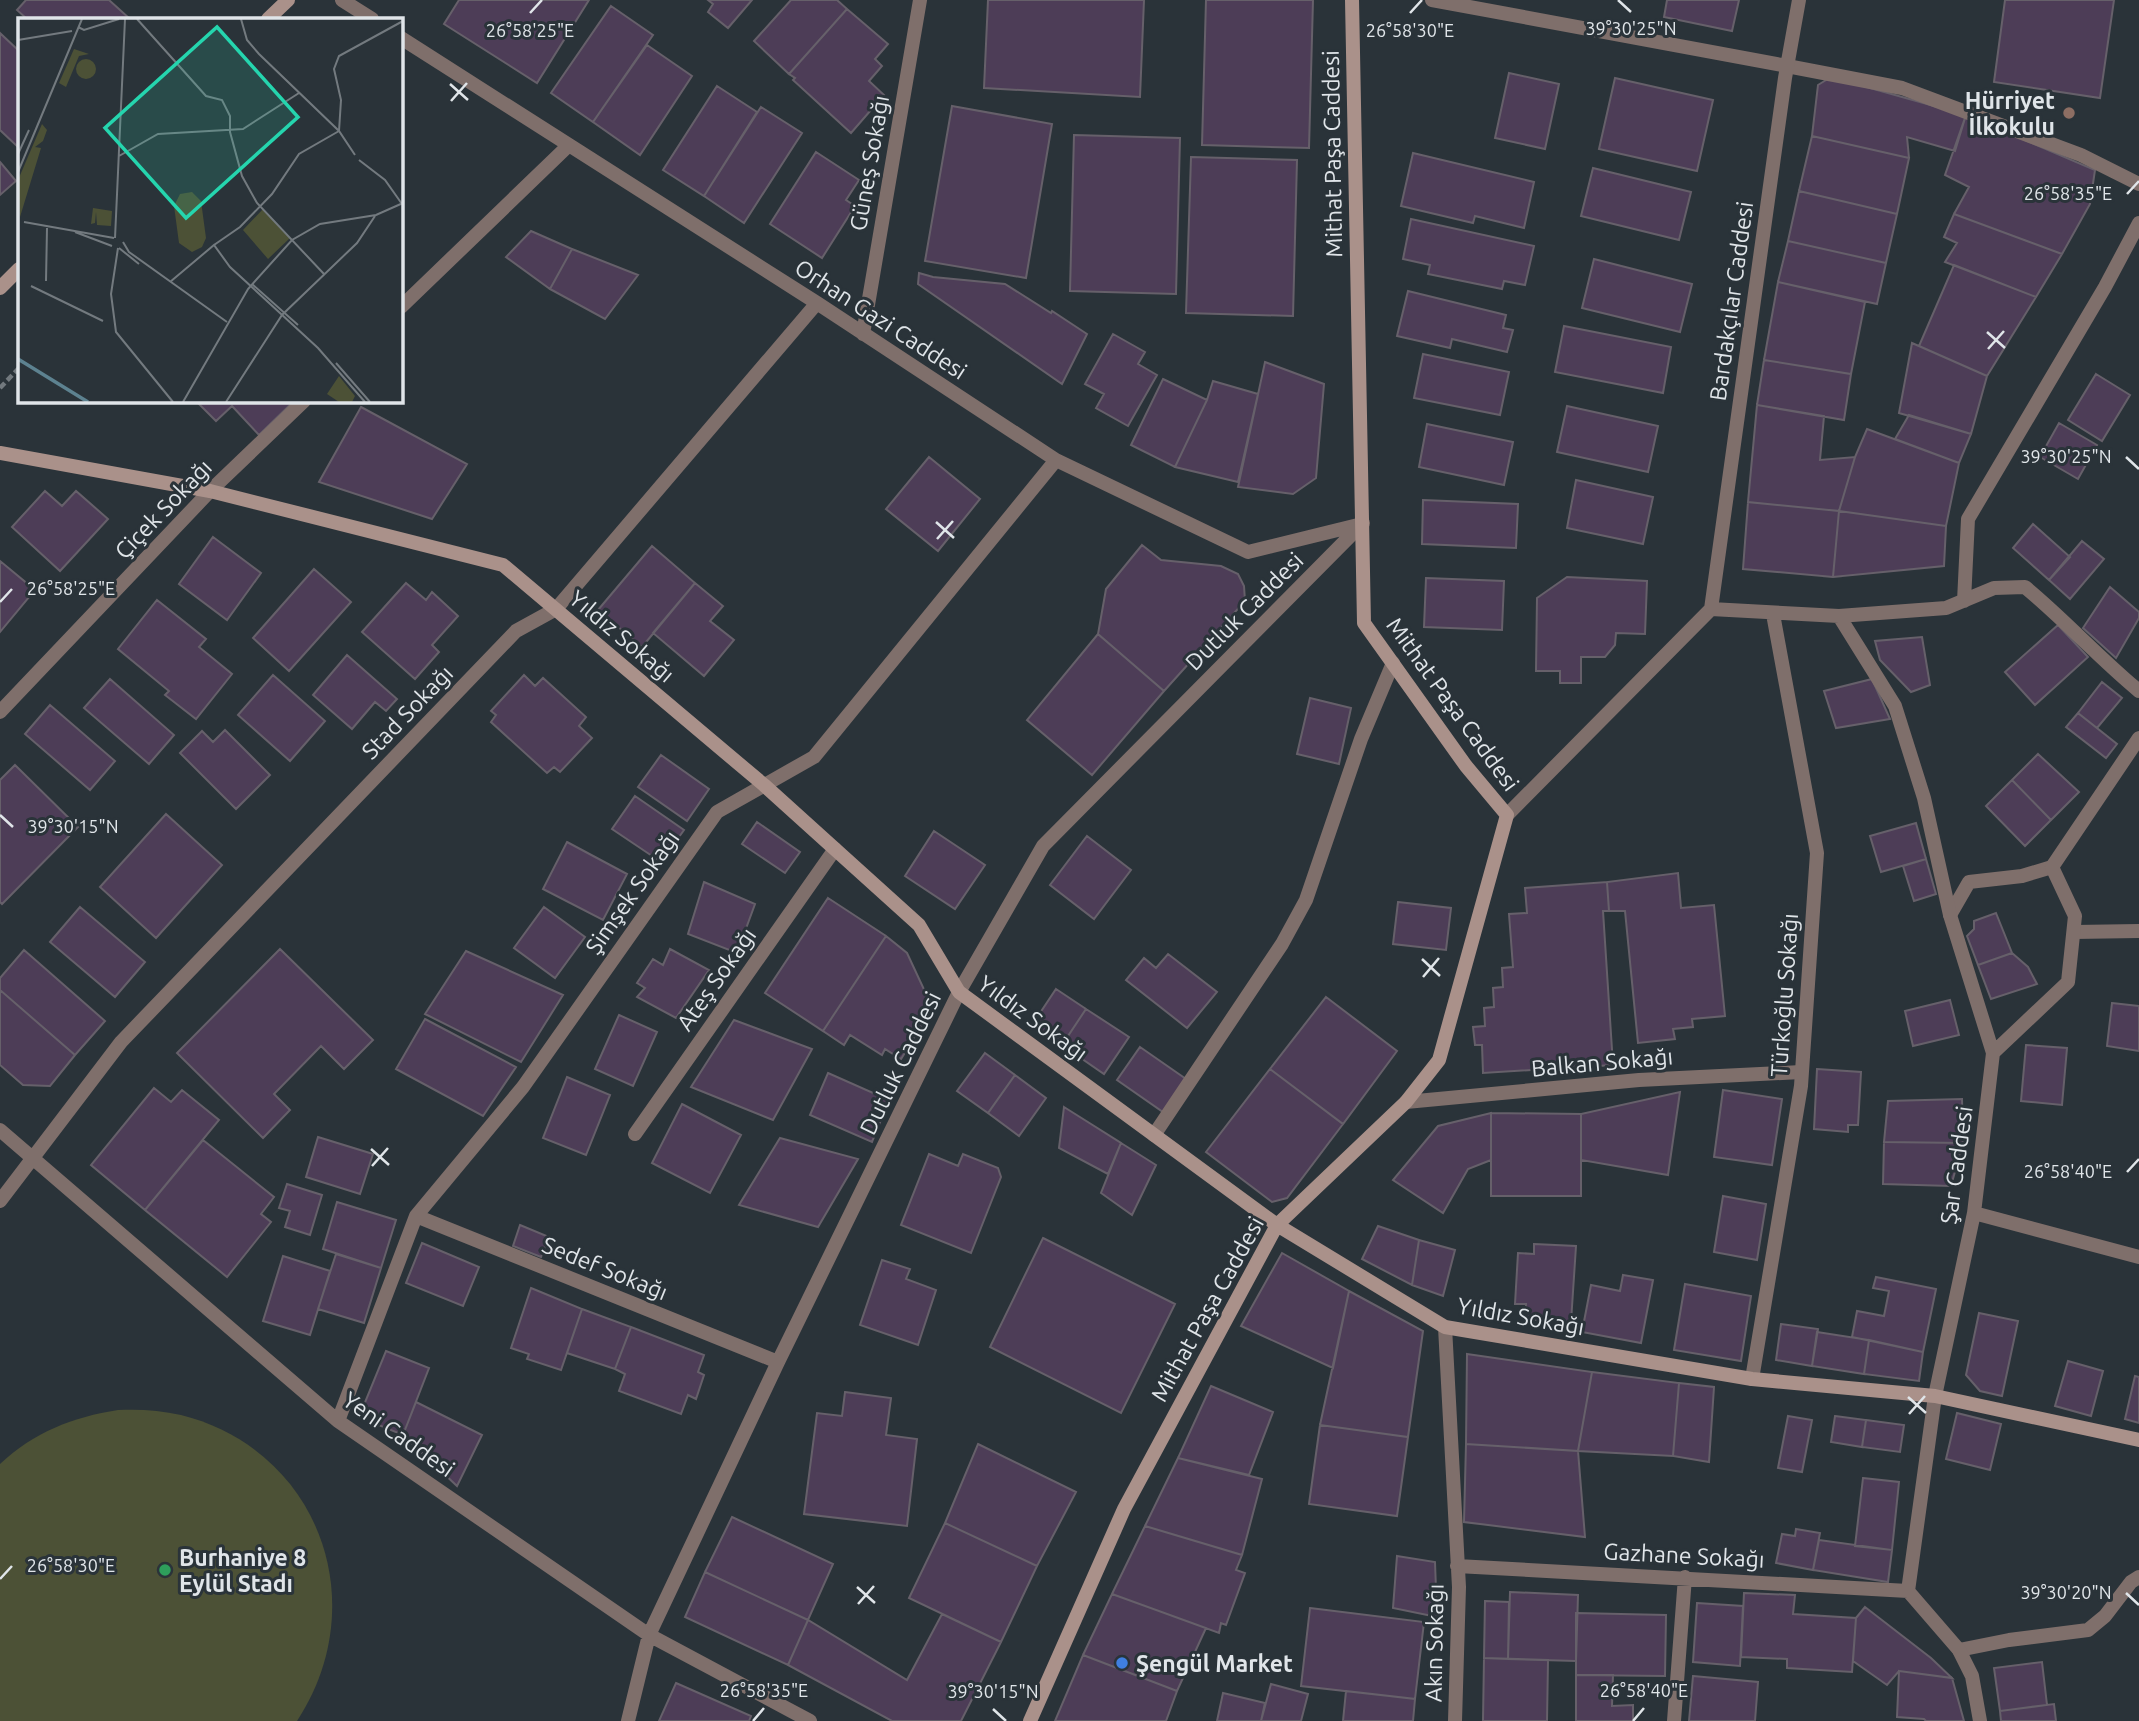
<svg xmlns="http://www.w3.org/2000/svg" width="2139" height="1721" font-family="Ubuntu,sans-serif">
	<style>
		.green { fill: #4c5136 }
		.building { fill: #4d3d57; stroke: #66606a; stroke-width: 2 }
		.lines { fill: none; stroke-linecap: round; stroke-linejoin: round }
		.path { stroke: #72797e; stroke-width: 4.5; stroke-dasharray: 7 3.5; stroke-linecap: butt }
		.lane { stroke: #7f6f6b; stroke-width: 14 }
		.street { stroke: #7f6f6b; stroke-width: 14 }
		.secondary { stroke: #aa918a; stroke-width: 14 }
		.ticks { fill: none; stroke: #e0e5e9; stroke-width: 2.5 }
		.education-dot { fill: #8d6e63; stroke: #2a3339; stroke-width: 2.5 }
		.leisure-dot { fill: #2e9e5b; stroke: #2a3339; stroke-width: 2.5 }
		.shop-dot { fill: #3f7fe0; stroke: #2a3339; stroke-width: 2.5 }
		.labels { text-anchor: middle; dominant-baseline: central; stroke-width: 6; stroke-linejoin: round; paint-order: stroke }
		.poi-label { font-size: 23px; font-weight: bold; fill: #e0e5e9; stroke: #2a3339; text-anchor: start }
		.street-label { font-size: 23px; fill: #e0e5e9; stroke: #2a3339 }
		.inset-river { fill: none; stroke: #5d8290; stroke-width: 3.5 }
		.inset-road { fill: none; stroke: #737a7f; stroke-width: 2 }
		.view { fill: #25d5ae; fill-opacity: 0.15; stroke: #25d5ae; stroke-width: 3.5 }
		.inset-edge { fill: none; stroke: #e0e5e9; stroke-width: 3.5 }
		.ticks-label { font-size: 18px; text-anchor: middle; fill: #e0e5e9; stroke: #2a3339; stroke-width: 6; stroke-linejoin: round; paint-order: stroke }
	</style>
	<rect width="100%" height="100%" fill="#2a3339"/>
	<path class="green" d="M118,1410C139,1409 160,1410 181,1415C320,1450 374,1604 297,1721H0V1464C34,1432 73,1417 118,1410Z"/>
	<path class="building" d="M26,0H109L130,19H27L17,10Z
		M459,0H589L537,83L444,24Z
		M708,0H752L728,28L708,12L713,4Z
		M791,0H837L847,9L789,74L754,41Z
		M988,0H1144L1140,97L984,88Z
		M1206,0H1313L1309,148L1202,145Z
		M1667,0H1739L1732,31L1664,17Z
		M2005,0H2114L2100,98L1994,82Z
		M611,6L653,35L593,122L551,93Z
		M847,9L888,44L875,59L882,66L869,81L884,95L851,133L793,80L795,78L789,74Z
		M0,33L19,51V148L0,130Z
		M647,45L692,76L640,155L593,122Z
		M1509,73L1559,84L1545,149L1495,138Z
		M1831,77L1966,115L1955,151L1907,137L1909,158L1812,136L1818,85Z
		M1615,78L1713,100L1697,171L1599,149Z
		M717,86L757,112L704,196L663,170Z
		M952,106L1052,124L1026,278L925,261Z
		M761,107L802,133L744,223L704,196Z
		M1966,115L2095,170L2090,204L2062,254L1954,214L1969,187L1945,175Z
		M1074,135L1180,138L1176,294L1070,291Z
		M1812,136L1909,158L1897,214L1799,191Z
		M816,152L859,180L846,200L855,206L822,258L770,224Z
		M1413,153L1534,182L1524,228L1475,216L1473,223L1401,206Z
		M1191,157L1297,160L1293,316L1186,313Z
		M0,162L16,181L0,195Z
		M1593,168L1691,192L1679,240L1581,216Z
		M1799,191L1897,214L1886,263L1788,241Z
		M1954,214L2062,254L2036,297L1945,262L1957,243L1944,237Z
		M1411,219L1534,246L1525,285L1504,281L1502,289L1428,274L1430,265L1403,259Z
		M531,231L572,249L550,289L506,257Z
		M1788,241L1886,263L1877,304L1778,282Z
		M572,249L638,275L605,319L550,289Z
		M1594,259L1692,284L1680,332L1582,308Z
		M1954,265L2036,297L1987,376L1919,346Z
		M919,273L933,277L1005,284L1051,313L1052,311L1087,334L1062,384L918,284Z
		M1778,282L1865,302L1851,374L1764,360Z
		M1408,291L1506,315L1503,328L1513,330L1507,352L1452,339L1450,348L1397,336Z
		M1564,326L1671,347L1663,393L1555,372Z
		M1113,334L1145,352L1138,364L1157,375L1128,426L1096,408L1104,394L1085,384Z
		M1912,343L1987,376L1971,434L1899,413Z
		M1423,354L1509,372L1500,415L1414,398Z
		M1764,360L1851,374L1844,420L1757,405Z
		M1265,362L1324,384L1316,478L1293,494L1238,487Z
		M2096,374L2130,395L2102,441L2068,420Z
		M1163,379L1207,400L1175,467L1131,445Z
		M1213,381L1258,394L1238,482L1175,467L1207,400Z
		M196,401H294L259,435L232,406L216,421Z
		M1757,405L1824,416L1820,460L1855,457L1839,511L1748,502Z
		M1567,406L1658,426L1648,472L1557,452Z
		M361,407L467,464L432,519L319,482Z
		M1909,415L1971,434L1959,463L1895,439Z
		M2059,423L2097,445L2078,479L2040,457Z
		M1427,424L1513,442L1504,485L1419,467Z
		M1867,429L1959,463L1946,526L1839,511L1855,457Z
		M929,457L980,499L938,551L886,509Z
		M1576,480L1653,497L1643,544L1567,528Z
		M45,491L62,506L76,491L108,519L60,571L12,527Z
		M1423,500L1518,504L1516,548L1422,544Z
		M1748,502L1839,511L1833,577L1743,569Z
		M1839,511L1946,526L1944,566L1833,577Z
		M2033,524L2070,557L2049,580L2013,548Z
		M213,537L261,573L227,620L179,584Z
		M2082,541L2104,559L2070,599L2049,580Z
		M1142,545L1161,560L1221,566L1238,574L1244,586L1245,601L1164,691L1098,634L1106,589Z
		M652,546L695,583L642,647L598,610Z
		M0,561L35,590L0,632Z
		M314,569L351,602L289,671L253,638Z
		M1567,577L1647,581L1645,634L1616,633L1615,645L1605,657H1581V683H1560V671H1536L1537,598Z
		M1426,578L1504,581L1502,630L1424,627Z
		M406,583L426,600L432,592L458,616L432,645L439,652L415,679L362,632Z
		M695,583L723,606L710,621L734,640L704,676L653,633Z
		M2110,587L2139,612V618L2116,658L2083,628Z
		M157,600L206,639L199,647L232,674L196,719L165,695L169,691L118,649Z
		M2058,625L2088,657L2035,705L2005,672Z
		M1098,634L1164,691L1092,775L1027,720Z
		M1922,637L1930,685L1911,692L1880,660L1875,641Z
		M347,655L397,699L386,711L375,702L352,729L313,695Z
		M273,675L325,721L290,761L238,715Z
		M524,675L535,686L543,678L586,717L579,726L592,738L560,772L554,767L547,773L491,722L496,715L491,711Z
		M110,679L174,735L149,764L84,708Z
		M1872,679L1890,719L1836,728L1824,691Z
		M2102,682L2122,698L2097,728L2078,713Z
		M1310,698L1351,708L1339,764L1297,754Z
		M50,705L115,761L90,790L25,734Z
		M2078,713L2117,744L2106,758L2066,727Z
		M225,730L270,775L236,809L180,753L202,731L213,742Z
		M2038,754L2079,792L2051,820L2012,780Z
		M661,755L709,789L687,821L638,787Z
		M15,765L78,827L2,904L0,902V780Z
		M2012,780L2051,820L2025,846L1986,806Z
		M635,796L684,830L661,862L612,829Z
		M166,814L222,865L156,938L100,887Z
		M757,822L800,852L785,873L742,844Z
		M1916,823L1926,859L1881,872L1870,836Z
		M934,831L985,865L955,909L905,876Z
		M1087,836L1131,870L1094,919L1050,885Z
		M567,842L627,874L603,920L543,889Z
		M1926,859L1936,894L1914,901L1903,866Z
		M1678,873L1681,908L1714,905L1725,1016L1692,1019L1693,1027L1673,1029L1675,1039L1638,1043L1625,911H1609L1607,882Z
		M704,882L755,904L737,953L688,934Z
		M1607,882L1609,911H1603L1613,1065L1483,1073L1482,1045H1475L1473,1027L1485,1026L1484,1008L1494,1007L1493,988L1503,987L1502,968L1513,967L1509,914L1527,913L1525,888Z
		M828,898L886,936L823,1031L765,993Z
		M1398,902L1451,908L1446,950L1393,944Z
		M80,907L145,962L115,997L50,942Z
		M544,907L585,937L555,978L514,948Z
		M1996,913L2012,953L1978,965L1967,936L1974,929V921Z
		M886,936L907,953L928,998L930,1012L901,1059L885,1049L882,1055L850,1035L844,1045L823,1031Z
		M280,949L373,1040L344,1069L321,1046L274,1094L290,1110L263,1138L177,1053Z
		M670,949L709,970L676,1018L637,997L645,988L637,983L653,959L663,965Z
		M24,950L105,1021L75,1055L0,990V978Z
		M466,951L563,995L521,1062L425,1014Z
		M2012,953L2028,967L2037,984L1991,999L1978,965Z
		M1168,954L1217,992L1187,1028L1126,980L1144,958L1156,968Z
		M1056,989L1086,1009L1062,1045L1032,1025Z
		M0,990L75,1055L50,1086L23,1085L0,1065Z
		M1326,997L1397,1051L1343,1124L1270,1069Z
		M1950,1000L1959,1035L1913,1046L1905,1011Z
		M2112,1003L2139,1006V1051L2107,1046Z
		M1086,1009L1129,1037L1104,1074L1062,1045Z
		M619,1015L657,1032L633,1086L595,1069Z
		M425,1019L516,1067L483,1116L396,1069Z
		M734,1020L812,1049L773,1120L691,1087Z
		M2026,1045L2067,1048L2062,1105L2021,1101Z
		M1140,1047L1186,1079L1163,1112L1117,1080Z
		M985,1053L1015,1075L988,1113L957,1091Z
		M1270,1069L1343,1124L1287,1198L1272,1202L1206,1152Z
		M1817,1069L1861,1072L1858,1125H1848V1132L1814,1129Z
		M828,1073L889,1100L872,1142L810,1115Z
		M1015,1075L1046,1098L1019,1136L988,1113Z
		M567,1077L610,1095L586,1155L543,1138Z
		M154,1088L171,1102L182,1090L219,1120L145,1210L91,1165Z
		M1723,1090L1782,1099L1772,1165L1714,1157Z
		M1680,1092L1668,1175L1581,1160V1114Z
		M1962,1099L1963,1143L1884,1142L1888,1101Z
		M682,1104L741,1135L710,1193L652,1163Z
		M1064,1107L1121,1143L1108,1174L1059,1148Z
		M1491,1113L1581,1114V1196H1491Z
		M1491,1113V1160L1468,1169L1443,1213L1393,1180L1438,1126Z
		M318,1137L373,1154L360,1194L306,1177Z
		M780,1138L858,1159L818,1227L739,1205Z
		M203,1140L274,1197L261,1214L271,1222L227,1277L145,1210Z
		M1884,1142L1963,1143L1951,1186L1883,1184Z
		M1121,1143L1156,1165L1132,1215L1101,1193Z
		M929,1154L958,1166L963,1154L998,1168L1001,1177L971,1253L901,1225Z
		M287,1184L322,1195L310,1235L285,1227L290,1211L279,1208Z
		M1723,1196L1766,1204L1757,1260L1714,1252Z
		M337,1202L396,1220L381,1268L323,1249Z
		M520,1225L549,1237L541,1257L513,1246Z
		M1378,1226L1419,1240L1412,1285L1362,1259Z
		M1043,1238L1175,1304L1121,1413L990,1347Z
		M1419,1240L1455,1250L1443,1296L1412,1285Z
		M422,1243L479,1267L463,1306L406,1283Z
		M1534,1244L1576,1246L1571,1322L1525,1319L1526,1304H1515L1518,1253L1534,1254Z
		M1282,1253L1349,1291L1333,1368L1241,1326Z
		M336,1254L381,1268L364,1323L318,1309Z
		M283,1256L330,1271L310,1335L263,1321Z
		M882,1260L910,1269L906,1279L936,1290L918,1345L860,1325Z
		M1623,1275L1653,1280L1641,1343L1582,1332L1591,1285L1620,1291Z
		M1876,1277L1936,1289L1923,1352L1852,1337L1857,1311L1884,1316L1889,1291L1873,1288Z
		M1685,1284L1751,1296L1741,1361L1674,1350Z
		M531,1288L582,1309L561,1370L527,1359L529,1354L511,1348Z
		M1349,1291L1423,1331L1408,1437L1320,1425Z
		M582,1309L631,1327L615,1369L567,1353Z
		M1979,1313L2018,1321L2002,1396L1980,1391L1966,1375Z
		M1781,1324L1818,1329L1812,1366L1776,1360Z
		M631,1327L704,1355L698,1372L704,1375L696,1399L688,1395L681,1414L619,1391L625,1374L615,1369Z
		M1817,1332L1869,1340L1864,1374L1812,1366Z
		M1869,1340L1923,1352L1919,1381L1864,1374Z
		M386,1351L429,1368L403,1435L359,1417Z
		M1467,1354L1592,1372L1578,1451L1466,1444Z
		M2068,1361L2103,1371L2091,1416L2055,1406Z
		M1592,1372L1679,1383L1673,1456L1578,1451Z
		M2135,1376L2139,1377V1423L2125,1419Z
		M1679,1383L1714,1387L1709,1462L1673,1456Z
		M1211,1386L1273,1412L1249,1475L1178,1458Z
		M845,1392L891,1398L886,1435L917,1439L907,1526L804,1514L817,1413L842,1416Z
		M416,1402L482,1435L457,1486L403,1435Z
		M1957,1413L2001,1424L1990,1470L1946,1459Z
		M1788,1416L1812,1420L1802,1472L1778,1468Z
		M1835,1416L1866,1420L1862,1447L1831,1442Z
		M1866,1420L1904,1425L1900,1452L1862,1447Z
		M1320,1425L1408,1437L1397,1516L1309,1504Z
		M978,1444L1076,1492L1037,1566L945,1523Z
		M1466,1444L1578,1451L1585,1537L1464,1522Z
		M1178,1458L1262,1479L1242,1555L1145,1526Z
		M1863,1478L1899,1482L1892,1550L1855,1546Z
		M732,1517L833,1564L808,1620L705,1572Z
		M945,1523L1037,1566L1001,1642L909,1598Z
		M1145,1526L1242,1555L1236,1570L1245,1573L1226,1625L1221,1623L1219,1633L1112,1594Z
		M1796,1529L1820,1533L1813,1570L1776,1563L1782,1534L1795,1536Z
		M1819,1540L1892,1550L1888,1582L1813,1570Z
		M1397,1556L1435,1562L1437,1617L1393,1608Z
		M705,1572L808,1620L788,1665L685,1617Z
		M1510,1592L1578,1595L1576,1661L1508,1659Z
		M1744,1593L1795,1595L1793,1614L1856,1618L1852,1672L1787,1668V1659L1741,1657Z
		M1112,1594L1206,1628L1177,1691L1083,1655Z
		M1485,1601L1509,1602L1508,1659L1484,1658Z
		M1697,1603L1743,1606L1740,1666L1693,1662Z
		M1865,1607L1931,1658L1952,1678L1899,1671L1887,1685L1853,1661L1856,1618Z
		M1310,1608L1424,1622L1415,1699L1301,1686Z
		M1576,1613L1666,1615L1665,1676L1576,1675Z
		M942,1614L1001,1642L961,1721H892L788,1665L808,1620L907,1680Z
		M1083,1655L1177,1691L1166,1721H1055Z
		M1484,1658L1548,1660L1547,1721H1483Z
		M2042,1662L2047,1705L2000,1711L1994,1668Z
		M1899,1671L1952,1678L1964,1721H1926L1924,1719L1897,1717Z
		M1576,1675H1613L1612,1706L1633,1705V1721H1576Z
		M1693,1676L1758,1682L1755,1721H1689Z
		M676,1683L751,1716L749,1721H659Z
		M1271,1684L1308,1694L1301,1721H1261Z
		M1346,1691L1415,1699L1413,1721H1343Z
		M1223,1693L1265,1703L1261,1721H1217Z
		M2054,1704L2056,1721H2001L2000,1711Z"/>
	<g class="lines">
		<path class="path" d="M0,388L19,368"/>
		<path class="lane" d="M1787,66L1902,88L2081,155L2139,184
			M1950,915L1969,882L2022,876L2052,867
			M2074,932L2139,931
			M1406,1102L1639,1080L1801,1072
			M1959,1650L2009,1640L2088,1630L2105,1616L2131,1582L2139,1577"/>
		<path class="street" d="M342,0L372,19
			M1432,0L1787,66
			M401,38L817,303L1056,460L1248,552L1362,524
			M401,307L568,146
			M863,334L920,0
			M1964,601L1968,519L2105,287L2139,223
			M1711,609L1839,616L1946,608L1994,588L2025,587C2065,620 2099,658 2139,691
			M1839,616L1895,706L1924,798L1950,915L1993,1053L1974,1213L1935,1396L1908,1591L1959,1650L1972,1676L1980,1721
			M0,712L210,491L304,401
			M1507,815L1711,609L1785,78L1799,0
			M1993,1053L2068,982L2075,916L2052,867L2139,738
			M0,1130L338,1421L649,1635L810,1721
			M635,1134L835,849
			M1154,1135L1282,944L1306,900L1361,739L1393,663
			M0,1201L121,1042L516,631L556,609L817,303
			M1974,1213L2139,1257
			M416,1216L778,1362
			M1445,1327L1459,1587L1455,1721
			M1752,1379L1801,1086L1817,853L1773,614
			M338,1421L416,1216L523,1087L717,812L814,757L1056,460
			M1457,1566L1908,1591
			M628,1721L649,1635L778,1362L959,992L1043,846L1363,523
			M1674,1721L1685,1577"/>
		<path class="secondary" d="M268,19L288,0
			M0,288L19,269
			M0,453L210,491L503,565L764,785L919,925L959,992L1277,1225L1445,1327L1752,1379L1935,1396L2139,1440
			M1030,1721L1124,1509L1277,1225L1406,1102L1439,1060L1507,815L1466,766L1364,623L1352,0"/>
	</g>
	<path class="ticks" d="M1618,0L1631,12M530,13L542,0M1410,13L1422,0M450,84L468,100M451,101L467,83M2127,194L2139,181M1987,332L2005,348M1988,349L2004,331M2126,457L2139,469M936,522L954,538M937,539L953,521M0,602L12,589M0,815L13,827M1422,959L1440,976M1423,977L1439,958M371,1149L389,1165M372,1166L388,1148M2127,1172L2139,1159M1908,1397L1926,1413M1909,1414L1925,1396M0,1579L12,1566M857,1587L875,1603M2126,1593L2139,1605M858,1604L874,1586M993,1709L1006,1721M753,1721L764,1708M1633,1721L1644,1708"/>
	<circle class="education-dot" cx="2069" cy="113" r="7"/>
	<circle class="leisure-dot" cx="165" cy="1570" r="7"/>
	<circle class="shop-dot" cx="1122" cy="1663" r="7"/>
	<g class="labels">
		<g class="poi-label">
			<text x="2055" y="100" text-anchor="end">Hürriyet<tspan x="2055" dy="26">İlkokulu</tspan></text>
			<text x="179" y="1557">Burhaniye 8<tspan x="179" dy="26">Eylül Stadı</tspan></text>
			<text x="1136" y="1663">Şengül Market</text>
		</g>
		<g class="street-label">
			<text transform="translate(1332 154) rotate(-91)">Mithat Paşa Caddesi</text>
			<text transform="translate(869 163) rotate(-80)">Güneş Sokağı</text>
			<text transform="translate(1731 301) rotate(-82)">Bardakçılar Caddesi</text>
			<text transform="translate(881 319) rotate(33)">Orhan Gazi Caddesi</text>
			<text transform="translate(163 509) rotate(-46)">Çiçek Sokağı</text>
			<text transform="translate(1244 611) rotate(-45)">Dutluk Caddesi</text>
			<text transform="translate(622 636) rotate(40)">Yıldız Sokağı</text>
			<text transform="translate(1453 704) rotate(54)">Mithat Paşa Caddesi</text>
			<text transform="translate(407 712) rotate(-46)">Stad Sokağı</text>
			<text transform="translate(632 892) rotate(-55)">Şimşek Sokağı</text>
			<text transform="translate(716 979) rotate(-55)">Ateş Sokağı</text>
			<text transform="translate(1784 995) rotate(-86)">Türkoğlu Sokağı</text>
			<text transform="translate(1033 1018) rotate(36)">Yıldız Sokağı</text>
			<text transform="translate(1602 1062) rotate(-5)">Balkan Sokağı</text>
			<text transform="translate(900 1063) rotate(-64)">Dutluk Caddesi</text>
			<text transform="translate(1956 1165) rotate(-82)">Şar Caddesi</text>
			<text transform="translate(605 1268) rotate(22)">Sedef Sokağı</text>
			<text transform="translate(1207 1309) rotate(-61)">Mithat Paşa Caddesi</text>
			<text transform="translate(1521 1316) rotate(10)">Yıldız Sokağı</text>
			<text transform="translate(399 1434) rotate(35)">Yeni Caddesi</text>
			<text transform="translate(1684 1555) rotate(3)">Gazhane Sokağı</text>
			<text transform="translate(1434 1643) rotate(-89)">Akın Sokağı</text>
		</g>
	</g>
	<g transform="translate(18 18)">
		<rect width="385" height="385" fill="#2a3339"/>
		<path d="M56,31L71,36L61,38L48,69L41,65ZM58 51a10 10 0 1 1 20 0a10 10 0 1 1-20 0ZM24,106L29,112L25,123L17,129L23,130L2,199L0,162ZM174,174L183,183L188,220L184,229L174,234L161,225L156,188L162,176ZM75,190L94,193L93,208L79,207L78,194L77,205L73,206ZM245,191L272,220L250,241L225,212ZM321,358L337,378L334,384H321L309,376Z" fill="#4c5136"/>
		<path class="inset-river" d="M0,341L70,384"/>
		<path class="inset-road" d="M119,1L188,78L204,82L212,98V114L224,158L239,185L306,256M223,1L229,22L241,36L321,113L337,137M60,9L66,12L101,1M0,22L54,13M0,136L11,112M101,138L140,116L225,111L281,75M341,142L367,162L384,186M0,154L64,1M6,204L96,220M57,214L94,228M97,220L107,1M105,224L111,234L209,304M196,227L222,209L254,176L281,136L321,113L323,82L316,51L321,38L385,3M100,230L93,276L98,314L155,384M101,230L121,246M28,263L29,210M152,264L196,227L212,249L300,330L347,384M234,266L280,307M13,268L85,303M318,345L352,384M165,384L230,271L274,222L302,206L358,197L385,185M208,384L264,297L339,225L357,198"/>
		<path class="view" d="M199,9L280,99L168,200L87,110Z"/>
		<rect width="385" height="385" class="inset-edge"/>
	</g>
	<g class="ticks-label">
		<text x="1631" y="35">39°30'25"N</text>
		<text x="530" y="37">26°58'25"E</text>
		<text x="1410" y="37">26°58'30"E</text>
		<text x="2068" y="200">26°58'35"E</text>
		<text x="2066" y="463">39°30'25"N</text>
		<text x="71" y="595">26°58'25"E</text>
		<text x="73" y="833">39°30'15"N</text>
		<text x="2068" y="1178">26°58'40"E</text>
		<text x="71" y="1572">26°58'30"E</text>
		<text x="2066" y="1599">39°30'20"N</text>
		<text x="764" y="1697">26°58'35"E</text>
		<text x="1644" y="1697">26°58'40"E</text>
		<text x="993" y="1698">39°30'15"N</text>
	</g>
</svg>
